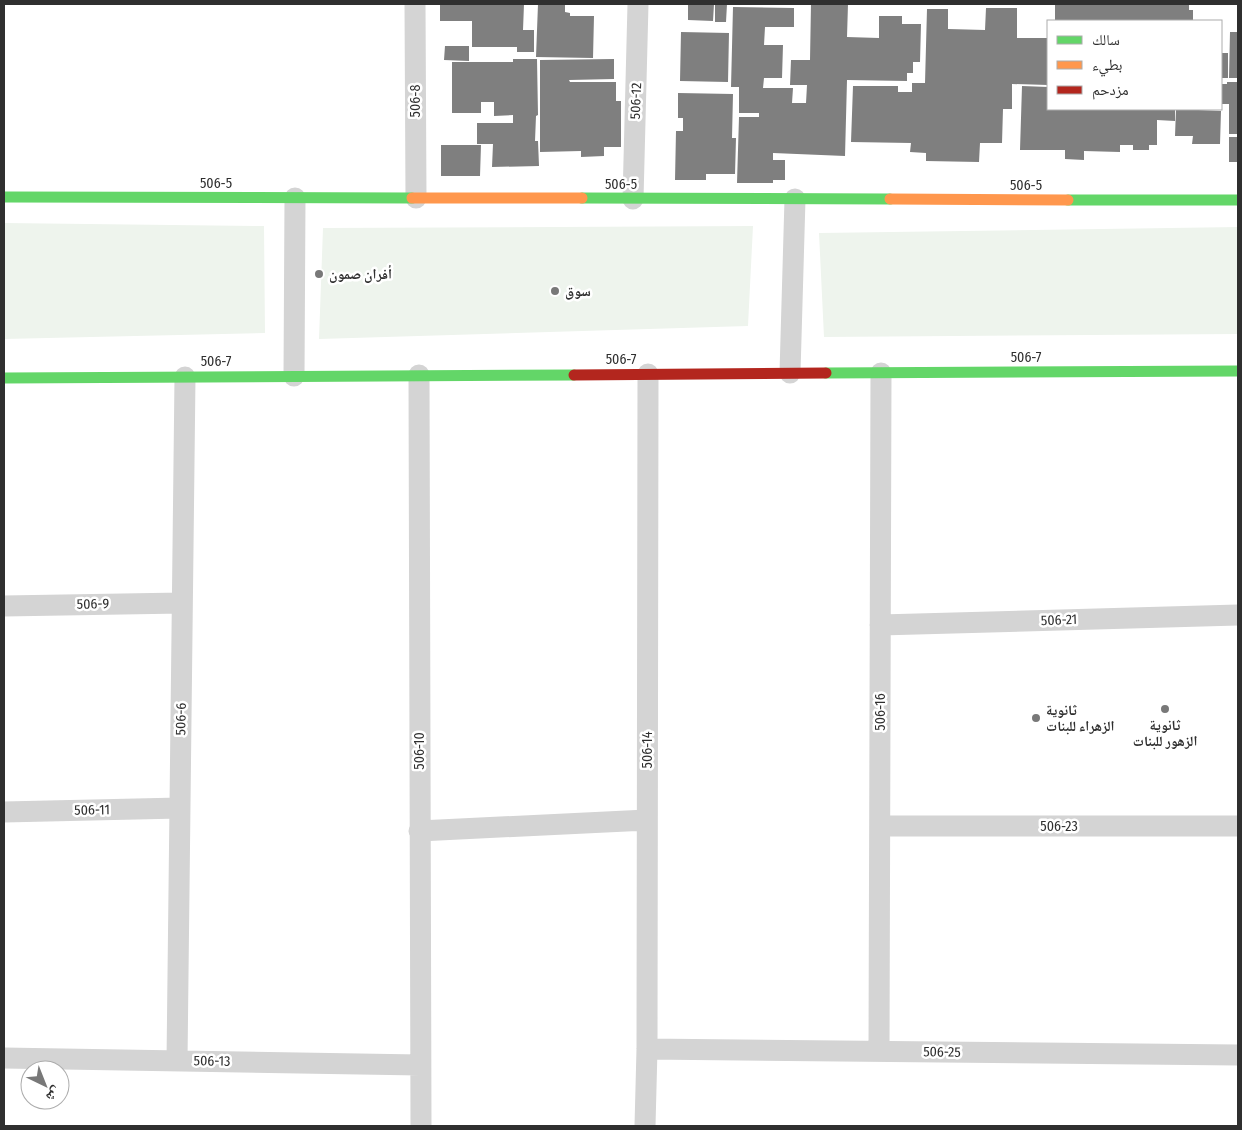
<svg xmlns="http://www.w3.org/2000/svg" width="1242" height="1130" font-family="'Fira Sans Condensed','Noto Naskh Arabic',sans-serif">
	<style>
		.green { fill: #eef4ed }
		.building { fill: #7f7f7f }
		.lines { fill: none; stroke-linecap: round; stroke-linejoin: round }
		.street { stroke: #d4d4d4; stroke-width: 21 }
		.fast { stroke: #63d668; stroke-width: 11 }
		.slow { stroke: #ff974d; stroke-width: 11 }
		.jam { stroke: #b3261e; stroke-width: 11 }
		.poi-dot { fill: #787878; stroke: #fff; stroke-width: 2 }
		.labels { text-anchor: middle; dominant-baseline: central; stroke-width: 5; stroke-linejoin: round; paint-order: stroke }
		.street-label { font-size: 14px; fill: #2f2f2f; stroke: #fff }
		.poi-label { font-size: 14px; font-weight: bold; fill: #2f2f2f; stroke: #fff; text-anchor: start }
	</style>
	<rect width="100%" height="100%" fill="#fff"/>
	<path class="green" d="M4,223L264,226L265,333L4,339Z
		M753,226L748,326L319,339L323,228Z
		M1238,227V334L824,337L819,233Z"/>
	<path class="building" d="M440,4H524L523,30H534V52H517V47H472V21H440Z
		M538,4H565V12L570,13V16H594L593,58L536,57Z
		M688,4H714L713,21L688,20Z
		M715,4H727L726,22H715Z
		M811,4H848L847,37L879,38V16H902V24H921L920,62H913V73H907V81L847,80L845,156L773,153V160H785V180H773V183H737L739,117H759V113H739V87H731L733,7L794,8V27H765L764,45H783L782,78H764L763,88H793L792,103H806L807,85H790L791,60H810Z
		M1055,4H1189V10H1193V21H1055Z
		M986,8H1017V38H1048V85L1012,84V109H1003L1002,143H980L979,162L926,161V153L910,152L911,143L851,142L853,86H898V92H912V83H925L927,9H948V29L985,30Z
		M681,32L729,33L728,82L680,81Z
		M1230,32H1238V78H1229Z
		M445,46H469V61L444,60Z
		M1221,53H1228V78H1221Z
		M513,59H537L538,115L536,116L535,141H538L539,166L492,167L493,144H477V123H513V115L494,116V102H481V113H452V62H513Z
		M614,59V79L569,80L570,82H616V101H621V147H604V156L581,157V151L540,152V60Z
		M1227,82H1238V134H1229V104H1221V84H1227Z
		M1022,86L1048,87V109H1175V121L1157,120V145H1149V150H1133V145H1120V152L1084,151V160L1065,159V150H1020Z
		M678,93L733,94L732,138H736L735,174H706V180H675L676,131H683V118H678Z
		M1176,109L1221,111L1220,144H1192L1193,136H1175Z
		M1229,137H1238V162H1229Z
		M441,145H481L480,176H441Z"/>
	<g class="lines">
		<path class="street" d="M415,4L416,198
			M633,199L638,4
			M790,373L795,199
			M419,375L421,1126
			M294,376L295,198
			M4,606L182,603
			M880,625L1238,615
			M4,812L180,808
			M880,826H1238
			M419,831L647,820
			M647,1049L1238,1055
			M879,1051L881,373
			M4,1058L420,1065
			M177,1061L185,377
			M645,1126L647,1049L648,374"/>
		<path class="fast" d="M4,197L412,198
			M582,198L890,199
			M1068,200H1238
			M826,373L1238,371
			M4,378L574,375"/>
		<path class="slow" d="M412,198H582
			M890,199L1068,200"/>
		<path class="jam" d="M574,375L826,373"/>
	</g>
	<g class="poi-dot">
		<circle cx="319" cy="274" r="5"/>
		<circle cx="555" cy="291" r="5"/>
		<circle cx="1165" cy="709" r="5"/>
		<circle cx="1036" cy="718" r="5"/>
	</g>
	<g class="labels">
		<g class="street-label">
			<text transform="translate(415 101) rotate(-90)">506-8</text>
			<text transform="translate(636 101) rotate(-88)">506-12</text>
			<text x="216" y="183">506-5</text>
			<text x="621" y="184">506-5</text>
			<text x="1026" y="185">506-5</text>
			<text x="1026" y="357">506-7</text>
			<text x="621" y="359">506-7</text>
			<text x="216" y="361">506-7</text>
			<text transform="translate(93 604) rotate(-1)">506-9</text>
			<text transform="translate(1059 620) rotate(-2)">506-21</text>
			<text transform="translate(880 712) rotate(-90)">506-16</text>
			<text transform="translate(181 719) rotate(-89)">506-6</text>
			<text transform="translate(647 750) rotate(-90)">506-14</text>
			<text transform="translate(419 751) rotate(-90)">506-10</text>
			<text transform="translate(92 810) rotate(-1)">506-11</text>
			<text x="1059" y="826">506-23</text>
			<text transform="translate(942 1052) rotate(1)">506-25</text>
			<text transform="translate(212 1061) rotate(1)">506-13</text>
		</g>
		<g class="poi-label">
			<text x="329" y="274">أفران صمون</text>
			<text x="565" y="291">سوق</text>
			<text x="1046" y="710">ثانوية<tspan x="1046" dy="16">الزهراء للبنات</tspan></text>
			<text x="1165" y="725" text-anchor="middle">ثانوية<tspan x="1165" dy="16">الزهور للبنات</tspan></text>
		</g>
	</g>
	<rect width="1242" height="1130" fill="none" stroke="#2f2f2f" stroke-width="10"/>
	<rect x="1047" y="20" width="175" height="90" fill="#ffffff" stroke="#acacac"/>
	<rect x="1057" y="36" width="25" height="8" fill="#63d668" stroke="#acacac"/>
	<text x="1092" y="45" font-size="15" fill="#2f2f2f">سالك</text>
	<rect x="1057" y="61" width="25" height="8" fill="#ff974d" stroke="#acacac"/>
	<text x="1092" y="70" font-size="15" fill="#2f2f2f">بطيء</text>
	<rect x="1057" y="86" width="25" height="8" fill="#b3261e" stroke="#acacac"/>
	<text x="1092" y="95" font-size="15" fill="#2f2f2f">مزدحم</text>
	<g transform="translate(45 1085) rotate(137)"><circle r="24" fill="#ffffff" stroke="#acacac"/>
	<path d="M0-4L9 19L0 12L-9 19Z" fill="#787878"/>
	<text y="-8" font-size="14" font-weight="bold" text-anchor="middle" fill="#2f2f2f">ش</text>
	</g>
</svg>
